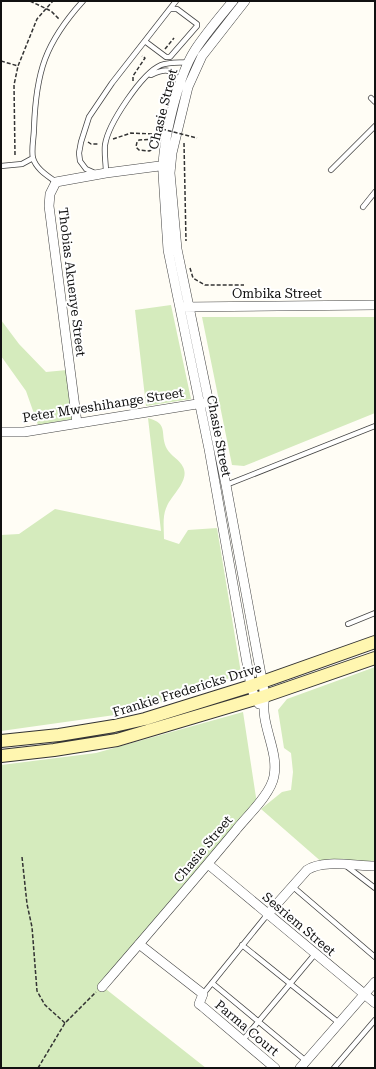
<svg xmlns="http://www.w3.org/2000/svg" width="376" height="1069" font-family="'Roboto Serif',serif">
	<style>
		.green { fill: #d5ebbd }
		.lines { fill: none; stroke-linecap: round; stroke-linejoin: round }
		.service-casing { stroke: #444; stroke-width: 6 }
		.minor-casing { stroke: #444; stroke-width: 10 }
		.secondary-casing { stroke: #333; stroke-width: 14 }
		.path { stroke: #333; stroke-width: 1.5; stroke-dasharray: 4 2; stroke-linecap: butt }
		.service { stroke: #fff; stroke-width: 4.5 }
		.minor { stroke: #fff; stroke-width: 9 }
		.secondary { stroke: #fff6b0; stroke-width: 12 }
		.path-bridge { stroke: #333; stroke-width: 1.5; stroke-dasharray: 4 2; stroke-linecap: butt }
		.labels { text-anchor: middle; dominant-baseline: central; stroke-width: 4; stroke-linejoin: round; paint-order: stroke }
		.street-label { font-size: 13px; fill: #111; stroke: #fff }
	</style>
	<rect width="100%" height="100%" fill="#fffdf5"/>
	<path class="green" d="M171,305L191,399L146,406L135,310Z
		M202,317H375V413L244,466L232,465Z
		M1,320L19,344L46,372L67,370L72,419L38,425L26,391L1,356Z
		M148,418C170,424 159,434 167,449C171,456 180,460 183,467C190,480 172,495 167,506C162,516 164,528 164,539L179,544L188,530L217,528L241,673L197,692L122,714L1,731V535L19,534L55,509L161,531Z
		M375,667V866L324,864L261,809L282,792L291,790L293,772L291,753L284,748L278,710L287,699Z
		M243,712L257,804L102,986L206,1068H1V765L96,753Z"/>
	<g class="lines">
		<g class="service-casing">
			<path id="service" d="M146,42L166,57H170L197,26V24L177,9H170
				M151,75C164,69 173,67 179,83
				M371,98L375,102
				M1,166L22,164L33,158
				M331,170L375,126
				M106,173C106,164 104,154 105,145C108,124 142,73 161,65C169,62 181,63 189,62
				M97,174L86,169L80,161L79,153L81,142L89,117L112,83L176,1
				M56,182C48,176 36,169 33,158C31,150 34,137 34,128C36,72 45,43 83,1
				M363,207L375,192
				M226,485L375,426
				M348,624L375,613
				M345,865L375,888
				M292,886L375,957
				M242,945L339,1023
				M212,983L306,1061
				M203,994L267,915
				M243,1040L315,954
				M334,1068L375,1020"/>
		</g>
		<g class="minor-casing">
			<path id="minor" d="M233,1C220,17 206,33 195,50C178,76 162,143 163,174L168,250L209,449L251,686L255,698L259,704
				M182,307L375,305
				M77,423L49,206L50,194L56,182L106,173L167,165
				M1,432H24L203,403
				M208,864L375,1003
				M267,915L307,870C323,859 355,866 375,866
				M139,944L203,994L199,1004L203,1007L275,1068
				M102,987C147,935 192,883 236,830C247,816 271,794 274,776C279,749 259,724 265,696L226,485L177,249L170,173L172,153L188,87L202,56L245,1
				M300,1068L375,982"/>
		</g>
		<g class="secondary-casing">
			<path id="secondary" d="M1,741L59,735L114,726L145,719L251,686L375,642
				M1,756L54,750L117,740L265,696L375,658"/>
		</g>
		<path class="path" d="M30,1L51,11L60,20
			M165,49L174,38
			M1,61L18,66L37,19L53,1
			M133,81V76L145,58L142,56
			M113,139L131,133L155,134L154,139L139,140L137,142L136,147L139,150L149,151L156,148
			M88,142L91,144H99
			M184,143L186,241
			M15,155L14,85L18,66
			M190,268L193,278L205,285H244
			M22,857L27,904L32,927L37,991L45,1005L65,1023
			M38,1068L65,1023L96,992"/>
		<use href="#service" class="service"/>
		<use href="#minor" class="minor"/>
		<use href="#secondary" class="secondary"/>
		<path class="path-bridge" d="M162,129L197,138"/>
	</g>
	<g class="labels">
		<g class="street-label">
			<text transform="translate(163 109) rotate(-76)">Chasie Street</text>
			<text transform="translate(72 282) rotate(83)">Thobias Akuenye Street</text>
			<text x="277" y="293">Ombika Street</text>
			<text transform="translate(103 405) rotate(-9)">Peter Mweshihange Street</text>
			<text transform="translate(219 436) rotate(79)">Chasie Street</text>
			<text transform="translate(187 690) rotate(-17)">Frankie Fredericks Drive</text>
			<text transform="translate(203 849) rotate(-50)">Chasie Street</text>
			<text transform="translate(299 924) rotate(40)">Sesriem Street</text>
			<text transform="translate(247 1028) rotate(40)">Parma Court</text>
		</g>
	</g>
	<rect width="376" height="1069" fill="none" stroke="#111111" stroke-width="4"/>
</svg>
